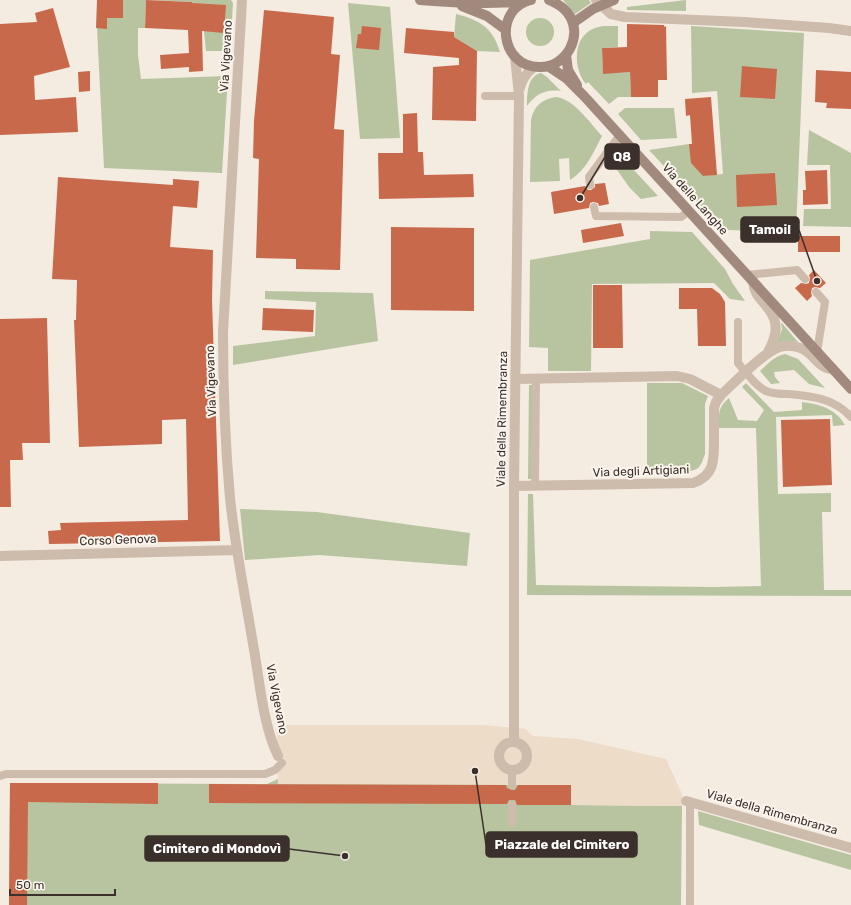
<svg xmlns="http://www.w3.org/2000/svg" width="851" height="905" font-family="Rubik,sans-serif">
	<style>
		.green { fill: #b8c4a0 }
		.plaza { fill: #ecdcc8 }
		.building { fill: #c8694b }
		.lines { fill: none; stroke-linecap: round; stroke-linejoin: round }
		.lane { stroke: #cdbbac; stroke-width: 8 }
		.street { stroke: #cdbbac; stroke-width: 10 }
		.secondary { stroke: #a18a7d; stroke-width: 10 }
		.labels { text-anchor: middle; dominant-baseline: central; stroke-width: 4; stroke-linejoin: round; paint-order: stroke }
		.street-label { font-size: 12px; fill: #3b302b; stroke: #fbf5ee }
		.leader { fill: none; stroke: #3b302b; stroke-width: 1.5 }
		.callout-dot { fill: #3b302b; stroke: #fbf5ee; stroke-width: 1.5 }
		.callout { fill: #3b302b; stroke: #3b302b; stroke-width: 1.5 }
		.callout-label { font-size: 13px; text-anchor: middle; font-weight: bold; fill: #fff }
	</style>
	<rect width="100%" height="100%" fill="#f4ebe1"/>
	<path class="green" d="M97,0H146L145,28H138V55L141,79L228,76L222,173L104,168L97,28Z
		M151,0H231L233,3L230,51H206L204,31L191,30L192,2Z
		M563,0H589L591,3L575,14Z
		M686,0V11L627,10V7Z
		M348,3L390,7L400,138L360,139Z
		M456,14C480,20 493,28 500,52L477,51L454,37Z
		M526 32a14 14 0 1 1 28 0a14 14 0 1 1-28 0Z
		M604,26H618V47L602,48L603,73L630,72L631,97H618L609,104L588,82L586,84C573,69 572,36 595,28C598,27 601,26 604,26Z
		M691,26L804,33L796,232L728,230L719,226L649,150L689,144L703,176L723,174L717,91L692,93Z
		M541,73L547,77L561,91C545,89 536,94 527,106C527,95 527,76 541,73Z
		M556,97C574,99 590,123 602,136C593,153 587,169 570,180L569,158L559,159L560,181L530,182L531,120C534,106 542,99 556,97Z
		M625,108H674L677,138L641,140L618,114Z
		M809,130L851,153V227L803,226L804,209H831L830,165H807Z
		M618,153L658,196L641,199L629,187L613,164Z
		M650,231L692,232L725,269L733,284L745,301L730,299L714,283L592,284L591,371H548V348L529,347L530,260L650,239Z
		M265,291L373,293L378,341L233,365V346L315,336L316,302L265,299Z
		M781,322L798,342L785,341L777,343L782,329Z
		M785,354L798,359L825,388L809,384L794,370L774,372L775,377L780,383L771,384L760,371C768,364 774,356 785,354Z
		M647,383H682L708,396L705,404V454C703,459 702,464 698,468C688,475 659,472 647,473Z
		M746,383L774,412L802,410V402C820,404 836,409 845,425L833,426L832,415L776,417L778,494L831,493V512H822L824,590H851V596L527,595L528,494H533L536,585L714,587L761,586L756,428H719C719,415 717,408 729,398L738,420L757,421L764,410L742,387Z
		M529,385H533V479H528Z
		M240,509L317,512L470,533L467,566L319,555L245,560Z
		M280,778L315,784L571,785V805L682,806L681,905H9L10,783L267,784Z
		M698,811L851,855V870L699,825Z"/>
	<path class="plaza" d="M277,725H482L526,729L528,732L533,736L578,739L666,759L682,794V806L571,805V785L278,784Z"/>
	<path class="building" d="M97,0H123V18H107V29L96,28Z
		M146,0L192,2V3L226,5L224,33L202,31L203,71L189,72V67L161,69L160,55L189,53L188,30L145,28Z
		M53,8L70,67L34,76L35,100L76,97L78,132L0,135V24L37,22L35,13Z
		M264,10L334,17L331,54L340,55L334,129L344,130L340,270L296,269V259L256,258L259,159L253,158L254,121Z
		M627,24L664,25V27L666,26L667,80H658V97H631L630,72L603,74L602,48L627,47Z
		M362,26L381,28L379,50L356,48L358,34H361Z
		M406,28L454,32V37L477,51L476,121L432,120L433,67L459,65V58L404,53Z
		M742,66L777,69L775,99L740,97Z
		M816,70L851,72V109L826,108L827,103L815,102Z
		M90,71V91L79,92L78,72Z
		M711,97L717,175L703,176L691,163L689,144H692L690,115L686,116L685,99Z
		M417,113L418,152H423L424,175L473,174L474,197L379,199L378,153H403V114Z
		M827,170L828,204L803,205V190H806L805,171Z
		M775,173L777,205L737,207L736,175Z
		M58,177L173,185V179L199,181L197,208L173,206L170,247L213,250L212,300L220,541L49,544L48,531L61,530L60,523L188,520L186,419L162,420V444L79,447L74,320H76L77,280L52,279Z
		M605,183L609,204L599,206L598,203L593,202L590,203L589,208L554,214L551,192L585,186L588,190H591L595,187V184Z
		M621,223L624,236L583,243L581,230Z
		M391,227L474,228V311L391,310Z
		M798,236H840V252H798Z
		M814,270L826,283L820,288L815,287L812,288L811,293L812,296L807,301L795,288L801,283L806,284L809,283L810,278L809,275Z
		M593,285H622L623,348H593Z
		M679,288H712L720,294L725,302L726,346H698L697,309H679Z
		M263,308L314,310L313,332L262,330Z
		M47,318L50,443H22L23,460H10L11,507H0V319Z
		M830,419L832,485L783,487L781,420Z
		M10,783H158V804L28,802L27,905H9Z
		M209,784L506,785L507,788L512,790H515L518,785H571V805H517L515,800H509L507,804L209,803Z"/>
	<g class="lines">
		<path class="lane" d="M485,96H519
			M590,185L589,177L620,135
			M594,207L596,216L681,217L689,211
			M747,275L797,270L805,279
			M816,292L825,302L817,352
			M738,322V363C746,372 755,386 766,391C773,394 781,394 788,394C811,396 834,398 851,417
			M535,486L536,379
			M0,776L6,774H265L275,770L282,763
			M512,785V770
			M512,805V823
			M690,905V802"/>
		<path class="street" d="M242,0L223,332C223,387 225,443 230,498C235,547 245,595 253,644C260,681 262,722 278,756
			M596,0L611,14L625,17L744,22L829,28L851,31
			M520,88C522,79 526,73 534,67
			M753,281C754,296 762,299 770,311C780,325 775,339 768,352
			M516,379L677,376L690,379L721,395
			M514,486L693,483C715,476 714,459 714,439C714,429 714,418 714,408L716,402L721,395C734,383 762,354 777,348C786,344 799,346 806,351C816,358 820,369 833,369
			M0,556L237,550
			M514,742V486L519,96L515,56
			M499 756a14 14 0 1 1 28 0a14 14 0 1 1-28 0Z
			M686,801L851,848"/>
		<path class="secondary" d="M420,0C455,3 490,5 525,1
			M531,0C493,9 500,67 539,67C567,68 585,34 567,12C562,6 556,3 549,0
			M462,6L487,16L506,30
			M573,23L593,9L614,0
			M566,55L568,70L577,85
			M548,66L566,78L584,96L851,389"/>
	</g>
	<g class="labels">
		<g class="street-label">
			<text transform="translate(226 56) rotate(-87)">Via Vigevano</text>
			<text transform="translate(695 199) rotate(48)">Via delle Langhe</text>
			<text transform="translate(211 381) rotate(-92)">Via Vigevano</text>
			<text transform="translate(502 419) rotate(-89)">Viale della Rimembranza</text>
			<text transform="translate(641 471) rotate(-2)">Via degli Artigiani</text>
			<text transform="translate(118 540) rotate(-2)">Corso Genova</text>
			<text transform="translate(277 699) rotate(79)">Via Vigevano</text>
			<text transform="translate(772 812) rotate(16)">Viale della Rimembranza</text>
		</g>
	</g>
	<path class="leader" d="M580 198L605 157M817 281L799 230M475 771L486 845M345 856L289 849"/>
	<g class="callout-dot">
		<circle cx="580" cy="198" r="4"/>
		<circle cx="817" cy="281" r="4"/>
		<circle cx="475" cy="771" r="4"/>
		<circle cx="345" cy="856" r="4"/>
	</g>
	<g class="callout">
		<rect x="605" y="144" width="34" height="25" rx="4"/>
		<rect x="741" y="217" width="58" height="25" rx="4"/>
		<rect x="486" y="832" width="151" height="25" rx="4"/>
		<rect x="145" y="836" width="144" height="25" rx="4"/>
	</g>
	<g class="callout-label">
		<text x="622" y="161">Q8</text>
		<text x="770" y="234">Tamoil</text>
		<text x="562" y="849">Piazzale del Cimitero</text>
		<text x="217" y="853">Cimitero di Mondovì</text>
	</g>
	<path d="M10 889v6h105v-6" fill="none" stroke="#3b302b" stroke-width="2"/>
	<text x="16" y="889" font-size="12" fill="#3b302b" stroke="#fbf5ee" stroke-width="3" paint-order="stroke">50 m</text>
</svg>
